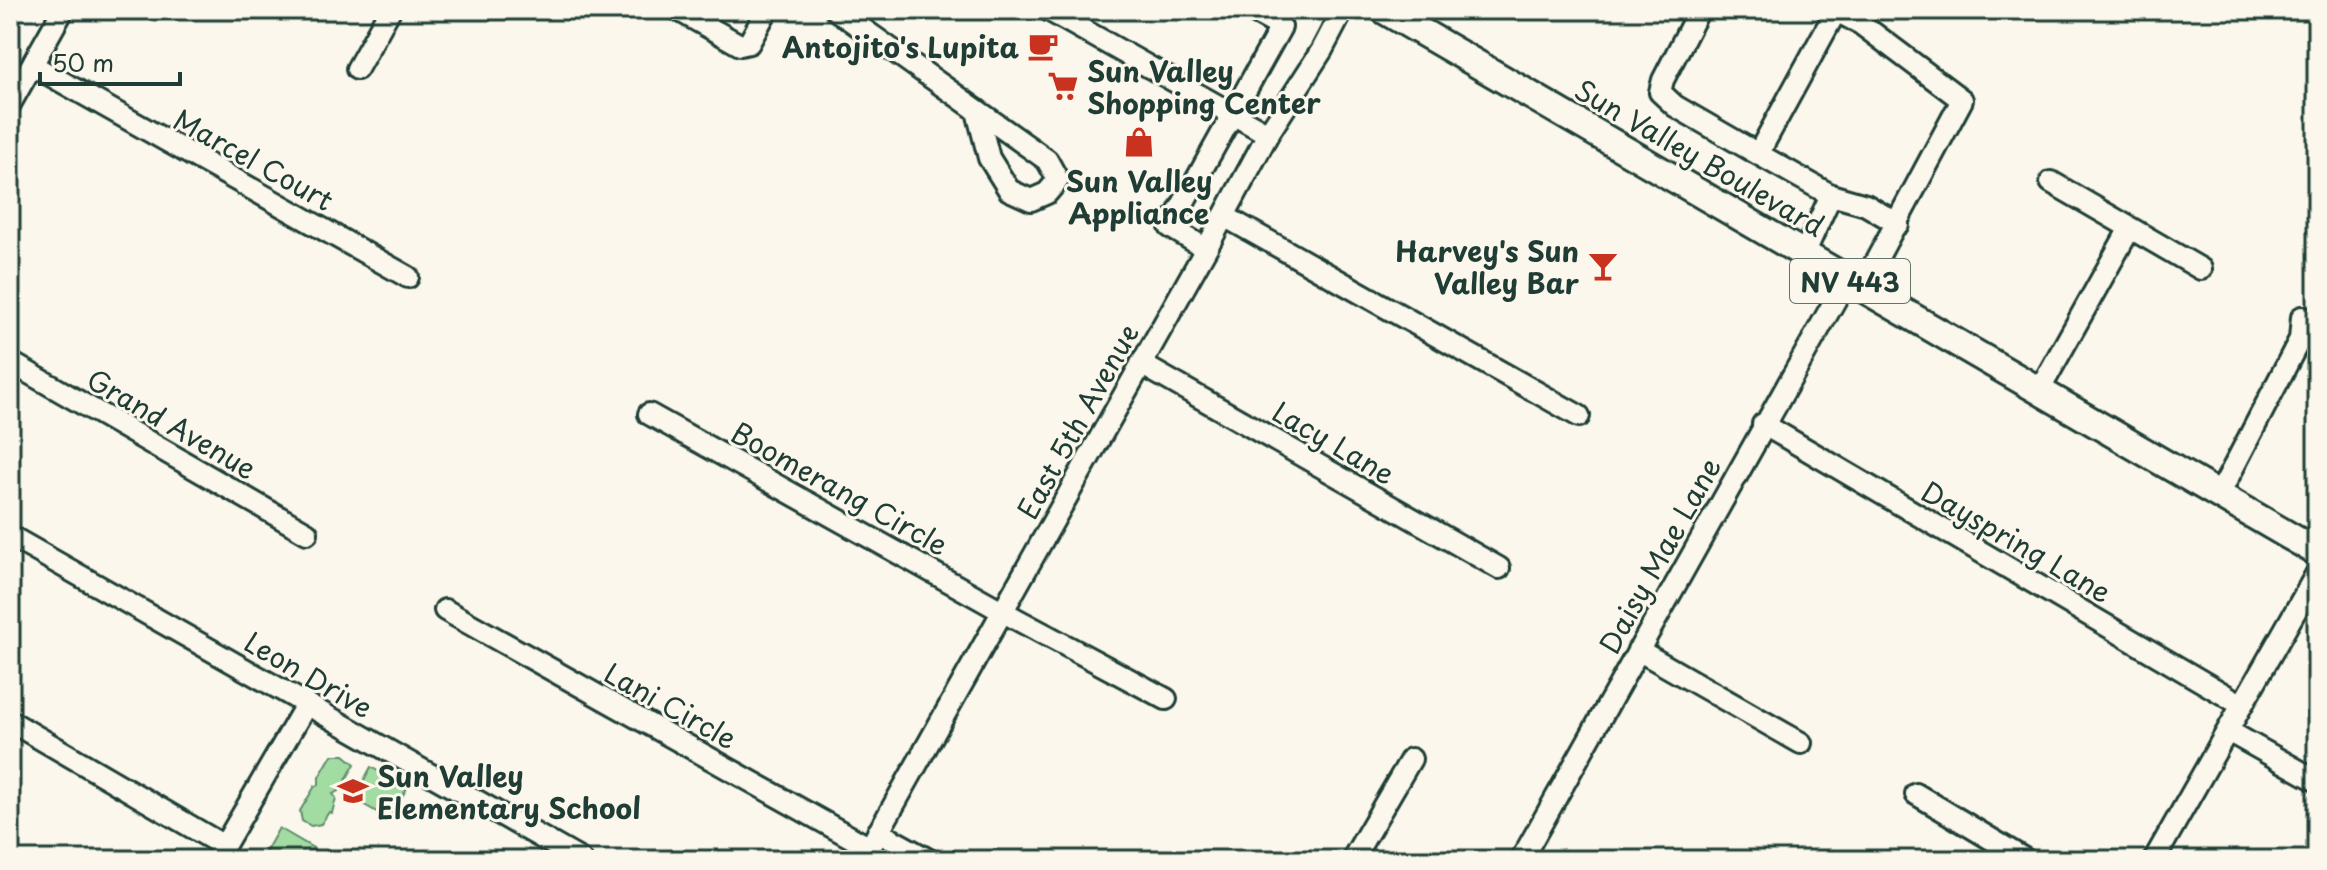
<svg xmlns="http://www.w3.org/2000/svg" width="2327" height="870" font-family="'Playpen Sans',sans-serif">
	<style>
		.green { fill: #a2dca2; stroke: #608c6b; stroke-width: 2 }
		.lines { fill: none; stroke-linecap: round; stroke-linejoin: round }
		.minor-casing { stroke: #1f3d34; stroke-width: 26 }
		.major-casing { stroke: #1f3d34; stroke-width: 32 }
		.minor { stroke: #fbf7ec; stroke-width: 20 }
		.major { stroke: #fbf7ec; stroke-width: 26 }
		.labels { text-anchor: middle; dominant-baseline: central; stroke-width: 6; stroke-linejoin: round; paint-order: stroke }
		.shield { fill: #fbf7ec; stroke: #61756b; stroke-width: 2 }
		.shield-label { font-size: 26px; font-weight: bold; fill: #1f3d34 }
		.poi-label { font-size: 28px; font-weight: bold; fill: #1f3d34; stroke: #fbf7ec; text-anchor: end }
		.street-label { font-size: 28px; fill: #1f3d34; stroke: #fbf7ec }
	</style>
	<rect width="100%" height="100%" fill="#fbf7ec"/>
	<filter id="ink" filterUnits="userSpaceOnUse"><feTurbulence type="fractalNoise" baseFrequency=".0125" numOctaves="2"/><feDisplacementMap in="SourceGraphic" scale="16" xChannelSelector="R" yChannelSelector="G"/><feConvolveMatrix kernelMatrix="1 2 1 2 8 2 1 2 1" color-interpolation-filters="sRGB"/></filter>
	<g filter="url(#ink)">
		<path class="green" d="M332,755H344L355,764L340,790L333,794L336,798L332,813L329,812L321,824L311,826L302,821L300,811L315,786L319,785V777Z
			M371,767L407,788L389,819L359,802L356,805L352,802Z
			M279,828L313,848L307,860H261Z"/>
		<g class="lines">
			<g class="minor-casing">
				<path id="minor" d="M678,10L740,45L749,43L767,10
					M836,10L1047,160L1058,180L1047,193L1031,200L1009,190L989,158L977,111
					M1048,10L1268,134
					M1699,10L1663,80L1660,92L1675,106L1758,154
					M32,65L408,277
					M357,69L390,10
					M10,104L63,10
					M2051,182L2201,269
					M1831,195L1758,154L1836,11L1861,24L1962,100L1862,287
					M1224,216L1579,416
					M1206,249L1170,227L1281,27L1250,10
					M1804,254L1831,195L1866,205L1898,224
					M10,362L307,533
					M1141,364L1499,568
					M2039,391L2130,228
					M649,414L1018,620L1166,699
					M1763,424L2242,705
					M2219,495L2300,339L2302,317
					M10,536L581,860
					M445,610L870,848
					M1638,650L1801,743
					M10,721L224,846
					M2228,731L2317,781
					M1916,794L2026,860
					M878,832L929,860
					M216,860L306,705
					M863,860L1211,240L1268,134L1322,50L1343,10
					M1352,860L1411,759
					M1521,860L1847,279
					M2154,860L2317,573"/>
			</g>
			<g class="major-casing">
				<path id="major" d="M1384,10L2317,552"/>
			</g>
			<use href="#minor" class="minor"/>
			<use href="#major" class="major"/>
		</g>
	</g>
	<defs>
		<g id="cafe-bare" transform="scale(2.4)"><path d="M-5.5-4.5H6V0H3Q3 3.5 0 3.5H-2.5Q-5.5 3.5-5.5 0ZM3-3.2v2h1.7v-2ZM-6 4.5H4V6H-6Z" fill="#c8321e" stroke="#fbf7ec" stroke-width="2.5" paint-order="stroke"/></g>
		<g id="supermarket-bare" transform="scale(2.4)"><path d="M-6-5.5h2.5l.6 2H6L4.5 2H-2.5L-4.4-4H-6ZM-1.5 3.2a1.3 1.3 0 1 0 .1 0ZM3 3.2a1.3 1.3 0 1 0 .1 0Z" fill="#c8321e" stroke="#fbf7ec" stroke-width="2.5" paint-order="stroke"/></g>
		<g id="shop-bare" transform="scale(2.4)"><path d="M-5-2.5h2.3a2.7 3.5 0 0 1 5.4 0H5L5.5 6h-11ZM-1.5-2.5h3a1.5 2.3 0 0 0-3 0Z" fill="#c8321e" stroke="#fbf7ec" stroke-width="2.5" paint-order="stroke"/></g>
		<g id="bar-bare" transform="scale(2.4)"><path d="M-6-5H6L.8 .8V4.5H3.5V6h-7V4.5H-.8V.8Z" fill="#c8321e" stroke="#fbf7ec" stroke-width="2.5" paint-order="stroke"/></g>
		<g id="school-bare" transform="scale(2.4)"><path d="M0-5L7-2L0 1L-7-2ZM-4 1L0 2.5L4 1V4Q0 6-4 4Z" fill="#c8321e" stroke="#fbf7ec" stroke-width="2.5" paint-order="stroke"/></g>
	</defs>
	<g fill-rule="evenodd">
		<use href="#cafe-bare" x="1043" y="46"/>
		<use href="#supermarket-bare" x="1063" y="86"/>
		<use href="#shop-bare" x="1139" y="142"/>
		<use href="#bar-bare" x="1603" y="266"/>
		<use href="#school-bare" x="353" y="791"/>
	</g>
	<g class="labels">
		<rect class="shield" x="1790" y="259" width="120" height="44" rx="6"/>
		<g class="shield-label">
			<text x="1850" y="281">NV 443</text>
		</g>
		<g class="poi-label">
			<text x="1019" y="46">Antojito's Lupita</text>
			<text x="1087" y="70" text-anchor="start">Sun Valley<tspan x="1087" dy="32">Shopping Center</tspan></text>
			<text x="1139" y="180" text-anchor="middle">Sun Valley<tspan x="1139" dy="32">Appliance</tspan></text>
			<text x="1579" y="250">Harvey's Sun<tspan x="1579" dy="32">Valley Bar</tspan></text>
			<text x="377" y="775" text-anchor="start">Sun Valley<tspan x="377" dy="32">Elementary School</tspan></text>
		</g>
		<g class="street-label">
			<text transform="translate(1700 157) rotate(30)">Sun Valley Boulevard</text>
			<text transform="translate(254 159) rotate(29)">Marcel Court</text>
			<text transform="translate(1077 421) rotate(-61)">East 5th Avenue</text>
			<text transform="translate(172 423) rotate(30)">Grand Avenue</text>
			<text transform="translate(1334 442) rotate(30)">Lacy Lane</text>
			<text transform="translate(840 488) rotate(29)">Boomerang Circle</text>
			<text transform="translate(2017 541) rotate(30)">Dayspring Lane</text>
			<text transform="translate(1659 555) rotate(-61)">Daisy Mae Lane</text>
			<text transform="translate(309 674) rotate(30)">Leon Drive</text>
			<text transform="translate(671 705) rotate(29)">Lani Circle</text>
		</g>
	</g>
	<rect width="2327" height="870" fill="none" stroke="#fbf7ec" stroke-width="40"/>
	<rect x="20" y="20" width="2287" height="830" fill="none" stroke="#1f3d34" stroke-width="3" filter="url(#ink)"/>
	<path d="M40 72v12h140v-12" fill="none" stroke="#1f3d34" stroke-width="4"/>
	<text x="52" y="72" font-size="24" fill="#1f3d34" stroke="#fbf7ec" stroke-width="6" paint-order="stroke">50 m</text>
</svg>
